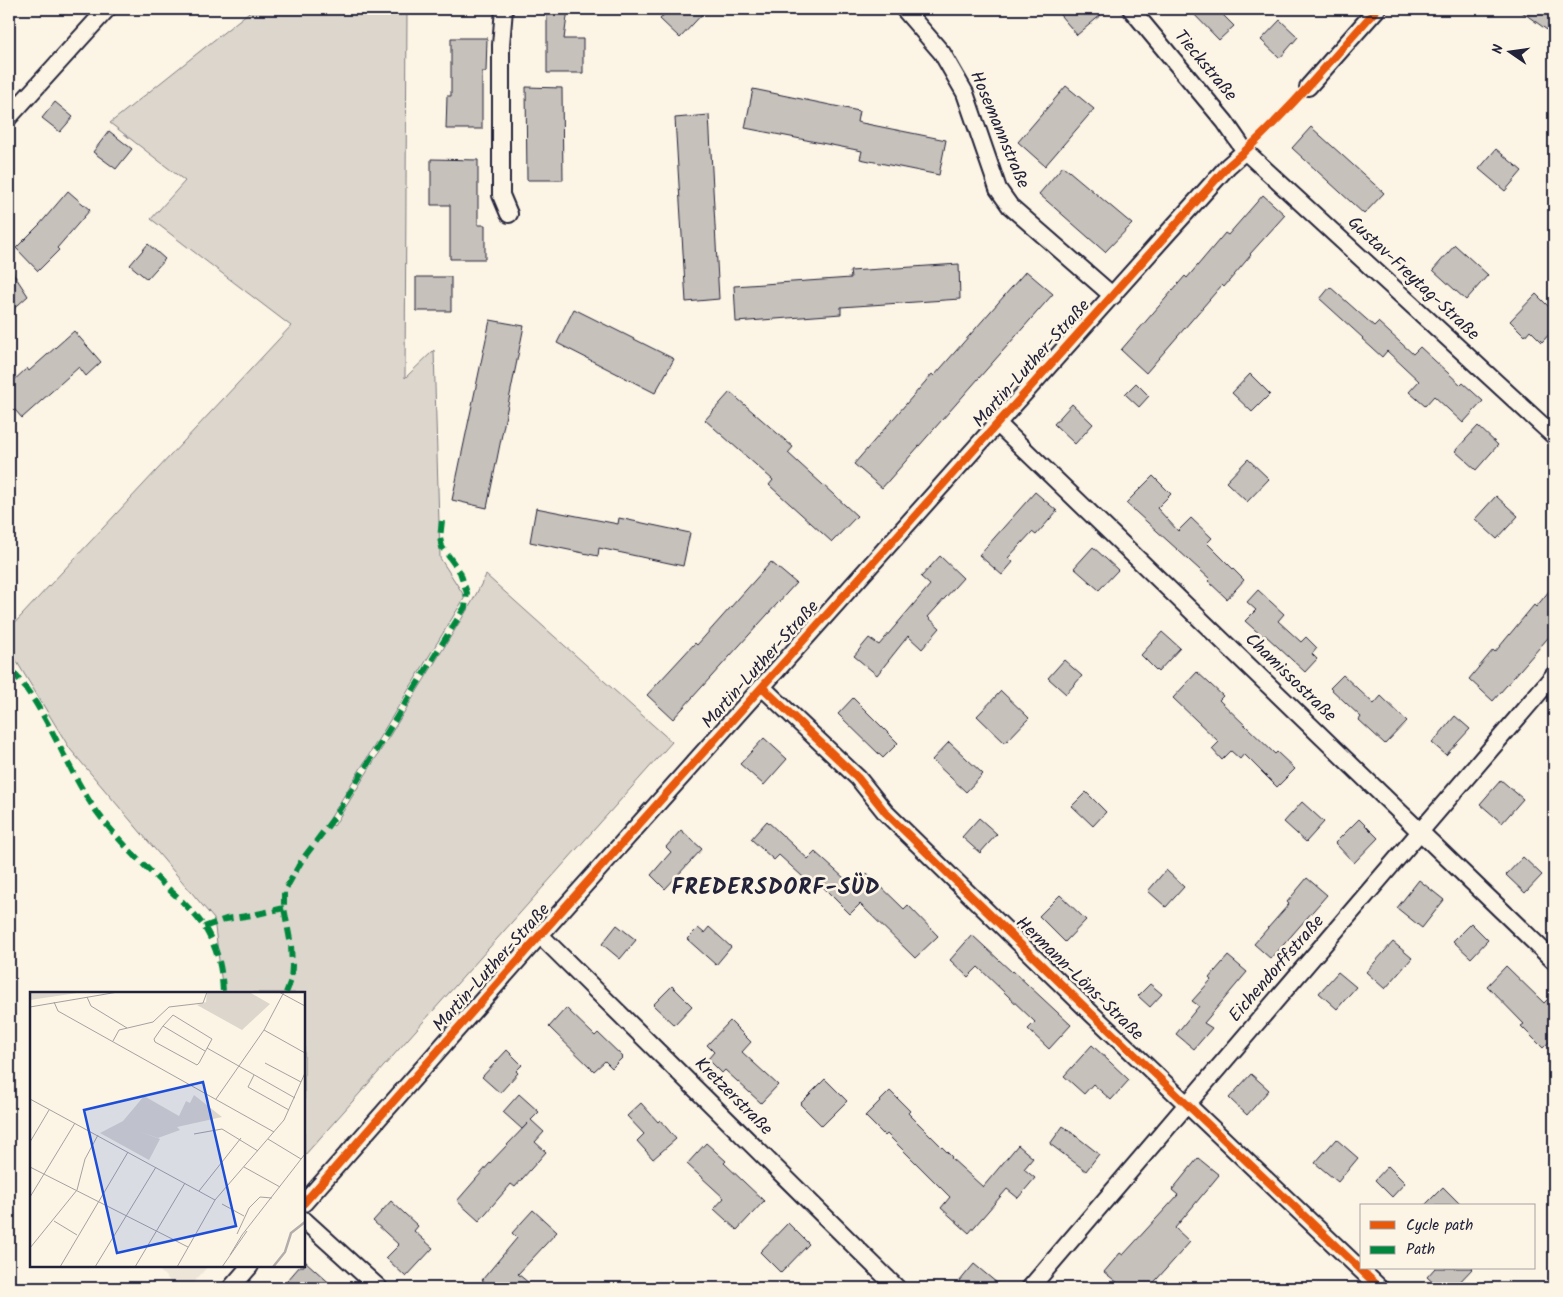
<svg xmlns="http://www.w3.org/2000/svg" width="1563" height="1297" font-family="Kalam,sans-serif">
	<style>
		.built { fill: #ece5d8 }
		.green { fill: #dcd6cc; stroke: #7f7c84 }
		.building { fill: #c6c1bb; stroke: #22223b }
		.lines { fill: none; stroke-linecap: round; stroke-linejoin: round }
		.minor-casing { stroke: #22223b; stroke-width: 20 }
		.minor { stroke: #fcf5e5; stroke-width: 16 }
		.quiet { stroke: #00873e; stroke-width: 6; stroke-dasharray: 12 6; stroke-linecap: butt }
		.cycleway-casing { stroke: #fcf5e5; stroke-width: 11 }
		.cycleway { stroke: #e8590c; stroke-width: 8 }
		.labels { text-anchor: middle; dominant-baseline: central; stroke-width: 5; stroke-linejoin: round; paint-order: stroke }
		.street-label { font-size: 18px; fill: #22223b; stroke: #fcf5e5 }
		.district-label { font-size: 22px; font-weight: bold; letter-spacing: 1px; fill: #22223b; stroke: #fcf5e5 }
		.inset-river { fill: none; stroke: #b2adab; stroke-width: 2.5 }
		.inset-road { fill: none; stroke: #a5a1a1; stroke-width: 1 }
		.view { fill: #1d4ed8; fill-opacity: 0.15; stroke: #1d4ed8; stroke-width: 2.5 }
		.inset-edge { fill: none; stroke: #22223b; stroke-width: 2.5 }
	</style>
	<rect width="100%" height="100%" fill="#fcf5e5"/>
	<filter id="ink" filterUnits="userSpaceOnUse"><feTurbulence type="fractalNoise" baseFrequency=".02" numOctaves="2"/><feDisplacementMap in="SourceGraphic" scale="10" xChannelSelector="R" yChannelSelector="G"/><feConvolveMatrix kernelMatrix="1 2 1 2 8 2 1 2 1" color-interpolation-filters="sRGB"/></filter>
	<g filter="url(#ink)">
		<path class="built" d="M155,1266H208L189,1288H177Z"/>
		<path class="green" d="M253,9H407L405,378L434,350L440,558L465,597L328,822L334,826L472,602L486,575L672,742L304,1156V993H223L214,919L70,749L9,649V629L291,326L151,219L185,181L110,123Z"/>
		<path class="building" d="M547,9H568L564,39H583V73H547Z
			M669,9H707L680,38L660,19Z
			M1055,9H1108L1077,35Z
			M1189,9H1217L1234,26L1219,40Z
			M1518,9H1554V35Z
			M1280,20L1298,37L1280,58L1261,40Z
			M451,38H487L486,72H482V129H446L447,96H451Z
			M1066,86L1094,109L1045,166L1018,142Z
			M526,87L562,88L563,180H527Z
			M753,89L859,111L857,122L946,140L939,175L860,159L862,151L745,128Z
			M55,102L73,117L60,132L42,118Z
			M709,115L719,299L686,302L675,118Z
			M1311,127L1384,193L1364,214L1292,148Z
			M109,131L132,149L116,169L93,152Z
			M1496,149L1522,171L1505,191L1479,169Z
			M431,159L478,160V225H485V259H450V205H431Z
			M1063,166L1132,224L1105,252L1039,194Z
			M68,191L90,210L57,248L59,250L38,271L16,248L40,224Z
			M1263,195L1285,215L1250,254L1251,255L1224,287L1222,285L1146,373L1121,350L1185,276L1187,278L1225,233L1228,235Z
			M148,244L165,259L147,279L130,265Z
			M1455,245L1488,275L1466,300L1433,270Z
			M959,264L960,299L841,307V314L736,322L734,286L851,278L850,271Z
			M9,267L28,296L9,313Z
			M1026,271L1053,294L882,488L854,464L932,374L934,376Z
			M416,277H451V311H416Z
			M1330,287L1374,326L1378,322L1413,354L1420,347L1461,385L1463,383L1483,401L1463,423L1434,396L1425,406L1409,392L1419,381L1387,351L1382,357L1362,339L1363,338L1320,299Z
			M1536,294L1554,312V329L1542,342L1530,330L1525,336L1510,321Z
			M574,309L674,359L655,393L557,343Z
			M490,320L524,326L487,508L452,500Z
			M74,331L101,362L86,376L79,367L22,418L9,403V385L27,368L29,371Z
			M1250,374L1270,394L1252,412L1232,393Z
			M1136,383L1149,396L1139,407L1125,394Z
			M730,392L793,447L788,453L857,516L832,542L769,485L773,480L705,420Z
			M1072,404L1093,424L1075,444L1054,424Z
			M1478,426L1498,445L1476,470L1455,451Z
			M1248,459L1269,479L1247,502L1226,482Z
			M1153,476L1171,494L1157,508L1178,531L1191,518L1212,538L1207,543L1244,580L1227,599L1208,581L1210,579L1126,503Z
			M1035,492L1057,511L1036,535L1032,532L1008,558L1013,562L1002,575L979,555Z
			M1496,496L1518,516L1497,539L1475,519Z
			M536,508L618,524L619,518L690,533L683,566L599,548L598,556L530,542Z
			M1093,547L1118,570L1099,590L1074,568Z
			M940,556L963,578L928,617L940,628L922,649L908,636L877,675L854,656L869,638L879,645L930,585L921,577Z
			M771,562L796,583L673,719L647,695L695,643L697,645Z
			M1554,585V631L1493,701L1469,679L1493,650L1495,652L1534,605L1536,607Z
			M1258,590L1284,614L1278,621L1301,642L1306,637L1317,648L1312,654L1317,659L1305,672L1265,635L1263,637L1245,621L1256,610L1247,602Z
			M1162,632L1180,648L1158,672L1141,655Z
			M1064,660L1082,676L1066,694L1048,678Z
			M1197,672L1223,696L1219,700L1275,754L1277,752L1295,769L1277,787L1244,754L1240,759L1231,751L1222,760L1212,749L1219,742L1173,698Z
			M1343,675L1374,704L1381,696L1407,721L1385,744L1359,720L1361,717L1330,688Z
			M1001,691L1029,718L1005,743L977,716Z
			M853,698L898,743L883,758L838,714Z
			M1455,716L1470,729L1446,755L1432,743Z
			M764,738L787,759L764,785L740,764Z
			M949,742L983,774L966,792L932,760Z
			M1501,780L1523,799L1502,823L1480,804Z
			M1086,792L1106,812L1093,826L1072,806Z
			M1302,802L1324,822L1306,842L1284,822Z
			M979,818L997,834L980,853L962,837Z
			M1359,819L1378,838L1354,863L1335,843Z
			M767,821L808,859L815,852L854,887L867,873L904,909L908,905L938,936L915,958L860,904L850,914L819,883L815,888L779,855L774,860L751,839Z
			M681,830L702,849L665,889L651,875L671,852L666,847Z
			M1523,857L1542,875L1525,893L1506,875Z
			M1166,870L1184,887L1166,907L1148,891Z
			M1307,878L1327,895L1271,959L1254,944L1289,904L1287,902Z
			M1419,880L1444,900L1422,928L1397,908Z
			M1060,895L1086,920L1065,942L1039,916Z
			M1471,923L1488,940L1471,958L1453,941Z
			M617,925L636,940L620,959L602,944Z
			M709,927L731,947L716,965L687,939L698,928L704,933Z
			M972,935L1012,972L1013,971L1071,1025L1049,1049L1028,1029L1035,1022L978,967L968,977L950,960Z
			M1393,942L1412,958L1385,989L1366,972Z
			M1228,956L1247,972L1204,1023L1212,1028L1194,1049L1176,1034L1199,1006L1192,1001L1211,980L1209,978Z
			M1506,966L1544,1003L1554,993V1037L1543,1048L1521,1026L1524,1024L1487,986Z
			M1338,972L1356,987L1337,1009L1319,993Z
			M1150,984L1162,994L1150,1007L1138,996Z
			M672,986L692,1006L674,1025L653,1005Z
			M566,1008L595,1036L598,1033L623,1057L612,1068L605,1061L594,1071L549,1027Z
			M730,1021L751,1042L742,1052L778,1085L761,1103L725,1070L722,1073L708,1059L714,1052L707,1045Z
			M1092,1045L1129,1080L1111,1100L1093,1084L1084,1094L1064,1076Z
			M507,1050L522,1065L516,1071L518,1073L500,1093L482,1077Z
			M1251,1074L1269,1090L1247,1115L1229,1098Z
			M825,1079L847,1101L822,1126L800,1104Z
			M890,1091L910,1111L908,1113L952,1157L951,1158L983,1187L1018,1145L1033,1158L1024,1169L1035,1178L1018,1198L1007,1189L969,1233L941,1208L950,1197L887,1134L885,1136L865,1116Z
			M519,1094L539,1112L531,1120L544,1132L535,1142L546,1152L515,1187L511,1184L479,1221L457,1201L489,1164L528,1123L522,1129L503,1112Z
			M641,1103L658,1122L660,1120L676,1139L653,1159L637,1141L644,1134L627,1116Z
			M1063,1126L1099,1154L1086,1171L1050,1144Z
			M1336,1139L1358,1158L1338,1182L1315,1163Z
			M706,1143L726,1161L724,1163L764,1201L737,1230L714,1209L724,1198L687,1164Z
			M1198,1158L1219,1175L1175,1228L1190,1242L1149,1288H1124L1104,1272L1120,1253L1123,1255L1178,1195L1172,1190Z
			M1388,1166L1405,1183L1392,1197L1375,1180Z
			M1443,1187L1462,1206H1424Z
			M391,1201L418,1226L414,1231L433,1248L406,1277L386,1258L399,1245L373,1221Z
			M533,1210L557,1232L518,1274L535,1288H493L482,1280L517,1238L512,1233Z
			M788,1223L809,1244L781,1273L760,1252Z
			M305,1261L335,1288H281L300,1266H304Z
			M974,1264L1003,1288H954Z
			M1435,1268H1473L1454,1288H1439L1427,1277Z"/>
		<g class="lines">
			<g class="minor-casing">
				<path id="minor" d="M504,9L501,45V195L509,214
					M904,9L942,53L965,93L998,189L1010,206L1113,296
					M1131,9L1225,122L1245,151L1554,436
					M1308,87L1377,9
					M9,117L107,9
					M998,424L1554,961
					M762,687L858,778L886,813L1091,1013L1380,1288
					M540,935L897,1288
					M304,1203L540,935L1164,237L1228,166L1245,151
					M304,1220L379,1288
					M231,1288L250,1266
					M1030,1288L1554,675"/>
			</g>
			<use href="#minor" class="minor"/>
			<path class="quiet" d="M12,671C48,711 64,764 94,808C114,836 139,860 163,884C178,897 194,912 205,928C218,950 222,968 223,993
				M204,927L226,919L253,915L284,908
				M286,993L291,980L292,966L291,945L284,908V892L302,860L336,815L465,607L467,593L460,572L442,547L440,538L442,521"/>
			<g class="cycleway-casing">
				<path id="cycleway" d="M762,687L858,778L886,813L1091,1013L1380,1288
					M304,1203L540,935L1228,166C1283,119 1329,62 1377,9"/>
			</g>
			<use href="#cycleway" class="cycleway"/>
		</g>
	</g>
	<g class="labels">
		<g class="street-label">
			<text transform="translate(1205 66) rotate(50)">Tieckstraße</text>
			<text transform="translate(999 130) rotate(67)">Hosemannstraße</text>
			<text transform="translate(1413 279) rotate(43)">Gustav-Freytag-Straße</text>
			<text transform="translate(1032 364) rotate(-48)">Martin-Luther-Straße</text>
			<text transform="translate(761 665) rotate(-48)">Martin-Luther-Straße</text>
			<text transform="translate(1290 678) rotate(44)">Chamissostraße</text>
			<text transform="translate(492 968) rotate(-48)">Martin-Luther-Straße</text>
			<text transform="translate(1277 969) rotate(-49)">Eichendorffstraße</text>
			<text transform="translate(1079 979) rotate(44)">Hermann-Löns-Straße</text>
			<text transform="translate(733 1097) rotate(45)">Kretzerstraße</text>
		</g>
		<g class="district-label">
			<text x="776" y="888">FREDERSDORF-SÜD</text>
		</g>
	</g>
	<g transform="translate(30 992)">
		<rect width="275" height="275" fill="#fcf5e5"/>
		<path d="M0,0H54L0,8ZM177,0H219L240,12L212,38L167,13L176,10ZM164,103L192,125L147,135L150,138L128,146L108,139L130,147L119,168L70,141L93,129L114,104L149,124L156,109L160,111Z" fill="#dcd6cc"/>
		<path class="inset-river" d="M243,275L255,260L261,241L275,230"/>
		<path class="inset-road" d="M249,0L275,14M57,5L61,14L97,36M24,10L28,19L244,140M0,15L88,0M133,34L143,23L182,47L169,71L167,73L125,50L124,47L133,34L175,59M234,38L275,61M83,49L89,38L123,30L139,15L173,11L177,0M177,56L265,106M235,71L271,90M224,83L218,95L259,118M0,107L185,208M186,107L234,38L254,0M164,142L192,137L228,159M238,147L271,167M0,150L19,118M0,175L158,255M214,175L250,195M169,199L211,146M0,205L45,131M192,212L214,224M24,229L47,243M207,242L219,216L230,205L242,206M0,256L47,198L55,167L68,143M200,263L212,243L275,162M30,275L98,160M65,275L126,175M105,275L155,191M147,275L185,208L254,128L275,81M192,275L217,239"/>
		<path class="view" d="M173,90L206,234L87,261L54,118Z"/>
		<rect width="275" height="275" class="inset-edge"/>
	</g>
	<rect width="1563" height="1297" fill="none" stroke="#fcf5e5" stroke-width="30"/>
	<rect x="15" y="15" width="1533" height="1267" fill="none" stroke="#22223b" stroke-width="2" filter="url(#ink)"/>
	<rect x="1360" y="1204" width="175" height="65" fill="#fcf5e5" stroke="#a5a1a1"/>
	<rect x="1370" y="1221" width="25" height="8" fill="#e8590c" stroke="#a5a1a1"/>
	<text x="1406" y="1230" font-size="15" fill="#22223b">Cycle path</text>
	<rect x="1370" y="1246" width="25" height="8" fill="#00873e" stroke="#a5a1a1"/>
	<text x="1406" y="1254" font-size="15" fill="#22223b">Path</text>
	<g transform="translate(1510 52) rotate(283)" stroke="#fcf5e5" stroke-width="4" paint-order="stroke">
	<path d="M0-4L9 19L0 12L-9 19Z" fill="#22223b"/>
	<text y="-8" font-size="14" font-weight="bold" text-anchor="middle" fill="#22223b">N</text>
	</g>
</svg>
